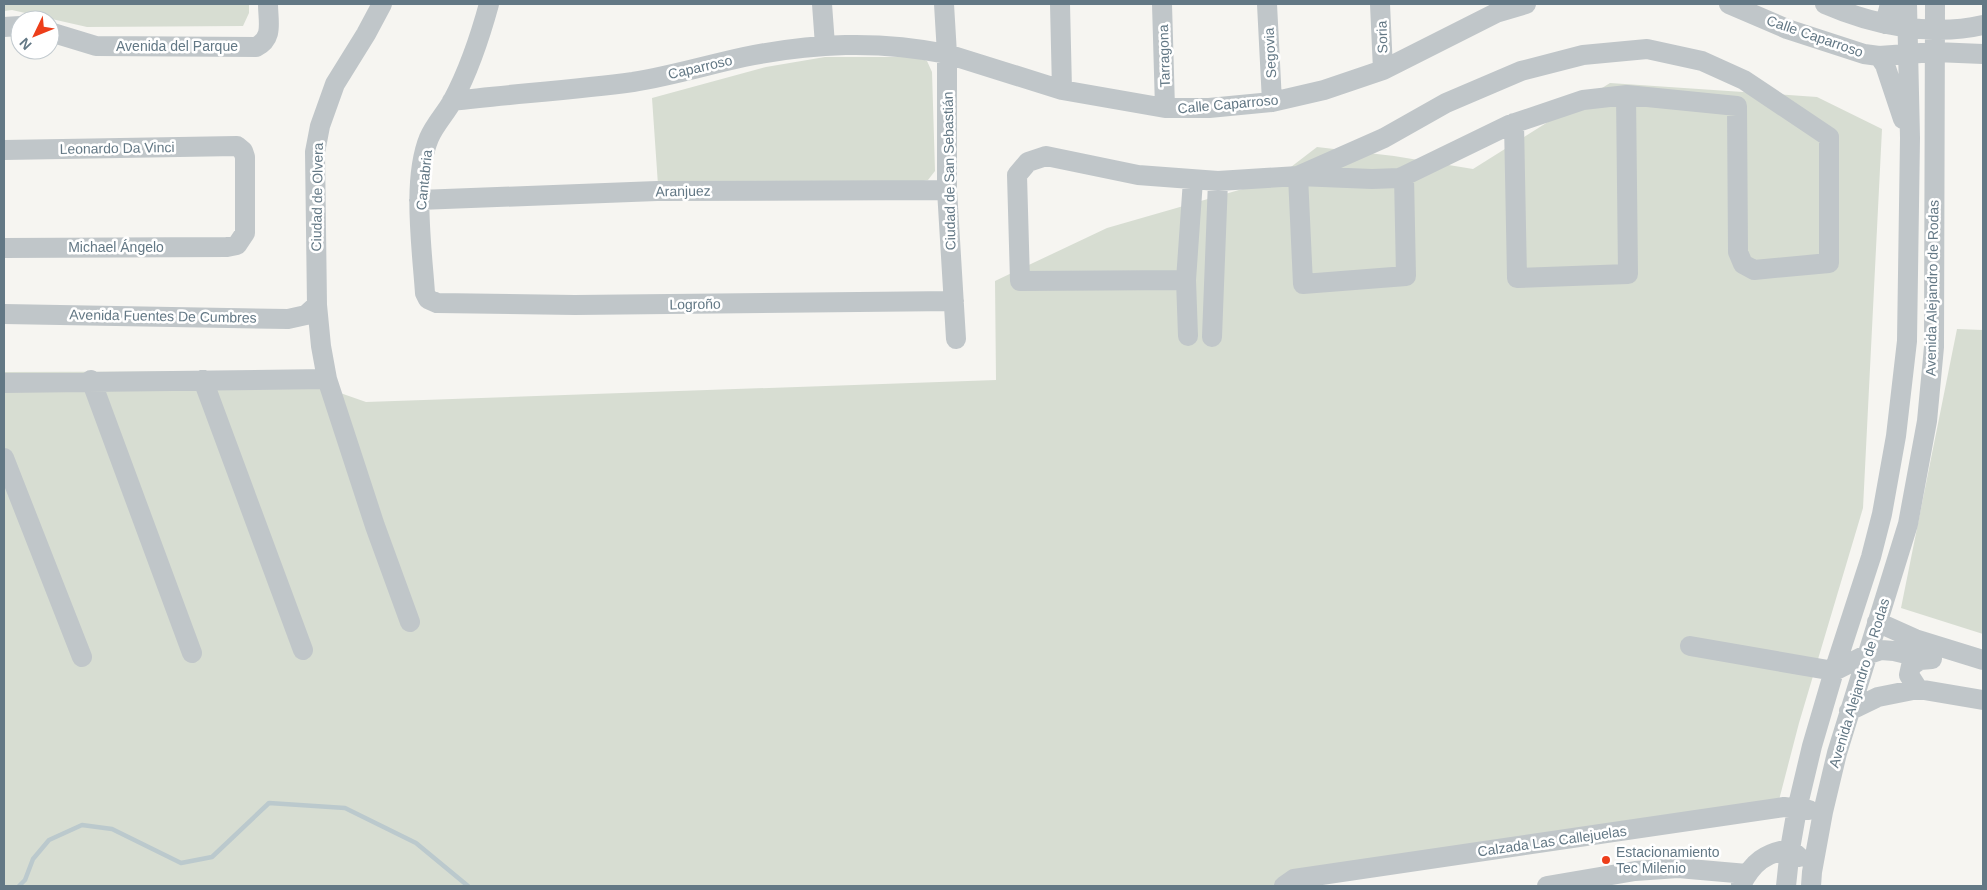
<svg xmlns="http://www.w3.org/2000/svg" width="1987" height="890" font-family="Arial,sans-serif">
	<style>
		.green { fill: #d7ddd2 }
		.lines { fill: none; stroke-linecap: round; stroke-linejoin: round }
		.stream { stroke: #bbc9cd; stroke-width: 4.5 }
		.minor { stroke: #c0c6c9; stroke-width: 20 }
		.poi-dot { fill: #ed3e1a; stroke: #fff; stroke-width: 2 }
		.labels { text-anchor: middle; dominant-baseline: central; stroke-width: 5; stroke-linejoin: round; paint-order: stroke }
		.street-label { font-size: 14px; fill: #637885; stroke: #fff }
		.poi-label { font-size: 14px; fill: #637885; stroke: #fff; text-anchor: start }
	</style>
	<rect width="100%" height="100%" fill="#f6f5f1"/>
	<path class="green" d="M4,4H249V13L243,26L87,27L12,10L4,11Z
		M825,57H919L927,61L932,72L935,171L928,180L919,182L658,185L652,98L766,67Z
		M1610,83L1817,97L1882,129L1863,508L1799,723L1779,800L1283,886H4V372L293,371L326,388L366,402L996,380L995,281L1107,228L1274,180L1317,147L1394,156L1473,169Z
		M1957,329L1983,330V634L1901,608Z"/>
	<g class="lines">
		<path class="stream" d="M19,886L25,880L33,859L49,840L82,825L112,829L181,863L212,857L269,803L345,808L416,843L468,886"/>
		<path class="minor" d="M382,4L366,34L335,84L320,126L315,152L317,305L321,346L327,379L375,526L410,622
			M489,4C480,37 469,70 453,100C446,113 435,124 429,138C412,179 422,249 425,293L428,299L437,303L575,305L954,301
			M822,4L825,45
			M944,4L947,54V190L956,339
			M1060,4L1062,90
			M1162,4L1165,108
			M1267,4L1272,102
			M1380,4L1383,70
			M1729,4L1787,29L1864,54L1879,56L1935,52L1983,54
			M1825,4C1873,25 1931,37 1983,25
			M1885,24L1890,4
			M4,27L20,26
			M50,32L96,46L256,47C274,38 268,22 268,4
			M1879,56L1885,65L1903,119
			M452,101C512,94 573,90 633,82C671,76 707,65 744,57C813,43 878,40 947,54L1062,90L1165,108H1209L1272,102L1324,90L1383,70L1496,13L1526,4
			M1514,123L1517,278L1628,274L1626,95
			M4,150L237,146L243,151L245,157V233L237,245L227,247L4,248
			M419,200L657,191L947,190
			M1186,280L1193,180
			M4,314L288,319L306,315L317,305
			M1188,336L1186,280L1020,281L1017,175L1028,162L1046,156L1138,175L1218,181L1298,176L1372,179L1399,178L1404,176L1509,125L1583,100L1627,95L1737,106L1738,252L1743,264L1754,270L1829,263V137L1744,80L1702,61L1647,49L1583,55L1521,71L1446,103L1384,138L1298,176L1303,284L1406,276L1404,176
			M1212,337L1218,181
			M91,380L192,653
			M203,380L303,650
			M4,383L327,379
			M4,458L82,657
			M1877,622L1915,639L1983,660
			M1690,646L1834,671L1866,655L1881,650L1894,651L1927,659
			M1918,689L1909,675L1911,666L1920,660L1932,659
			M1849,711L1878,697L1918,689L1983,700
			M1741,885C1753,862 1765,853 1790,849L1799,857
			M1284,886L1294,879L1784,807L1809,810
			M1547,886L1635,871L1678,868L1747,874
			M1786,886L1790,849L1797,809L1812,746L1834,671L1871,557L1882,514L1896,436L1907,341L1910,138L1907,4
			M1811,886L1812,872L1823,812L1837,753L1908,524L1927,421L1934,347L1935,4"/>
	</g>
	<circle class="poi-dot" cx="1606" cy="860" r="5"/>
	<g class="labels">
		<g class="street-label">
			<text transform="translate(1815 36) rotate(19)">Calle Caparroso</text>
			<text transform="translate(1382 37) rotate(-92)">Soria</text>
			<text x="177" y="46">Avenida del Parque</text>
			<text transform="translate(1270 53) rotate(-93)">Segovia</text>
			<text transform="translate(1164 56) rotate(-92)">Tarragona</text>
			<text transform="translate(700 67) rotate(-13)">Caparroso</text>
			<text transform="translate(1228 104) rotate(-5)">Calle Caparroso</text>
			<text transform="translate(117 148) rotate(-1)">Leonardo Da Vinci</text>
			<text transform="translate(949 171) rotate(-91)">Ciudad de San Sebastián</text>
			<text transform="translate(424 180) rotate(-84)">Cantabria</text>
			<text transform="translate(683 191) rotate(-1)">Aranjuez</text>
			<text transform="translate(317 197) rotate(-89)">Ciudad de Olvera</text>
			<text x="116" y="247">Michael Ángelo</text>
			<text transform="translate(1932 288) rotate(-89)">Avenida Alejandro de Rodas</text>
			<text transform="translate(695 304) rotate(-1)">Logroño</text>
			<text transform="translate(163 316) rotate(1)">Avenida Fuentes De Cumbres</text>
			<text transform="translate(1859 683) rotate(-73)">Avenida Alejandro de Rodas</text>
			<text transform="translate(1552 841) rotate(-8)">Calzada Las Callejuelas</text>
		</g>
		<g class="poi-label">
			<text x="1616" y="852">Estacionamiento<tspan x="1616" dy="16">Tec Milenio</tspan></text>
		</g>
	</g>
	<rect width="1987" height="890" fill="none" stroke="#637885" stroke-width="10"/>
	<g transform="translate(35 35) rotate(227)"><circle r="24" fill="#ffffff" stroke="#c1c9ce"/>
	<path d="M0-4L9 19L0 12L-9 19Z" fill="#ed3e1a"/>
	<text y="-8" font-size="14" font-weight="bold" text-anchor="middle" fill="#637885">N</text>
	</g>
</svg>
